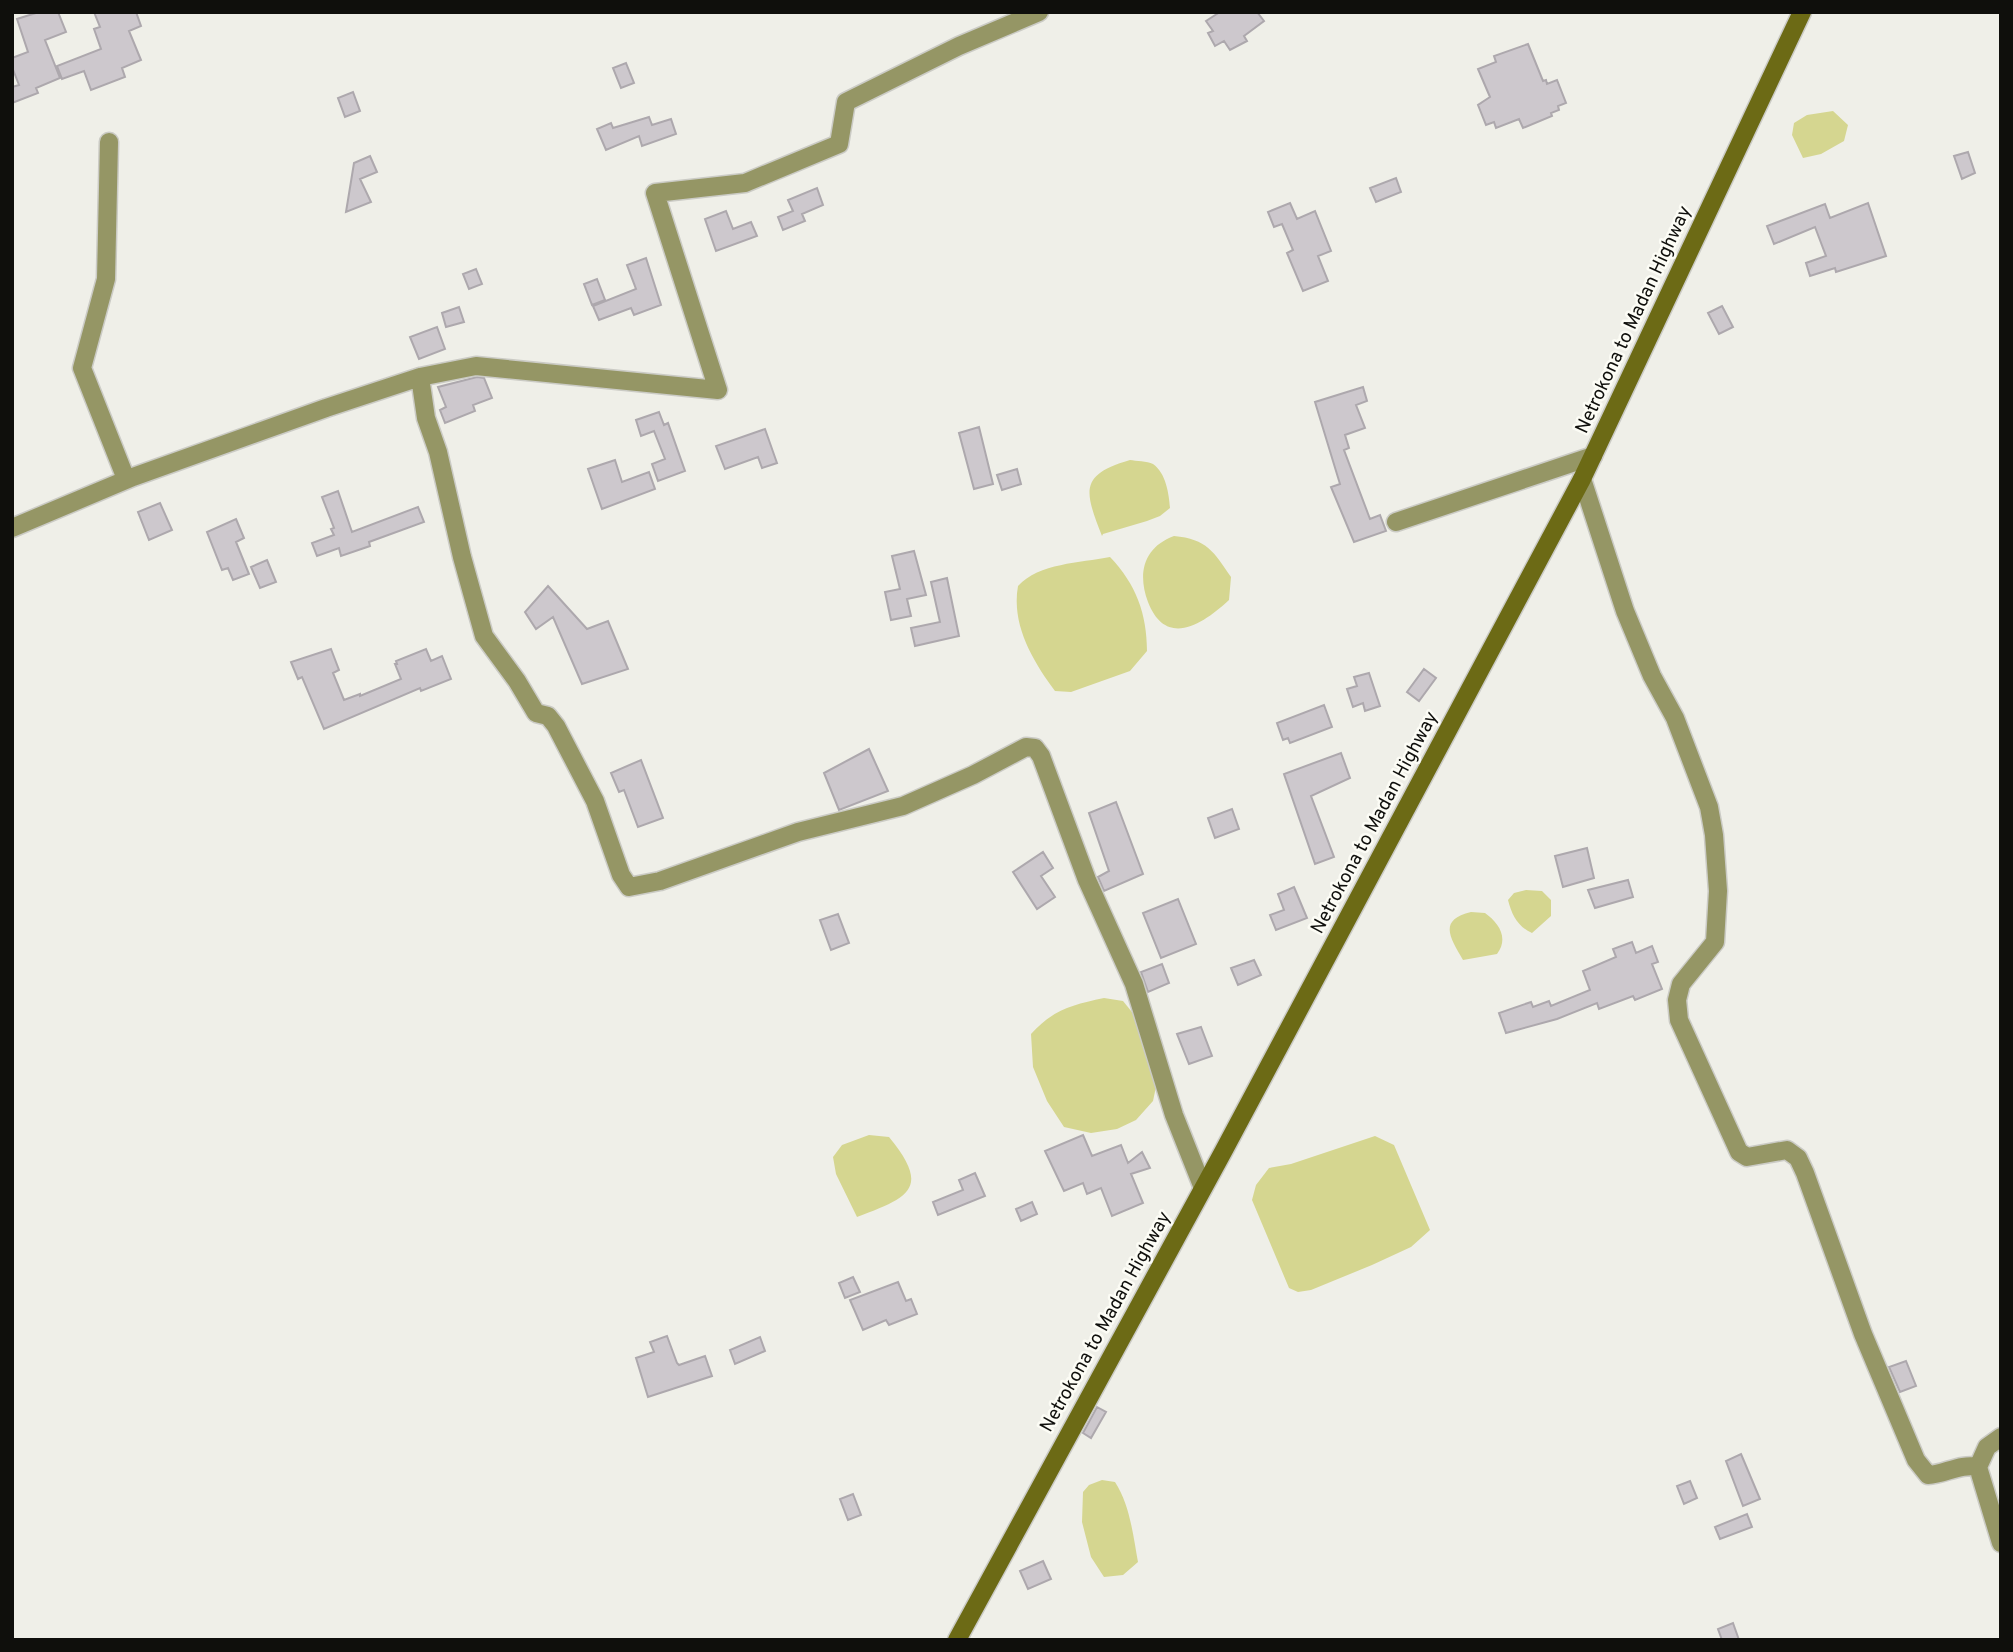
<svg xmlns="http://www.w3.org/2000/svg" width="2013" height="1652" font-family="Overpass,sans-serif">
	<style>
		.water { fill: #d5d690 }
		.building { fill: #cdc8cd; stroke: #ada8ad; stroke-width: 2 }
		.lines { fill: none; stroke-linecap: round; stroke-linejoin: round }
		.minor-casing { stroke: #cbcbc5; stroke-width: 21 }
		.secondary-casing { stroke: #cbcbc5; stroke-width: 21 }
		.minor { stroke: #959665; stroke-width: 18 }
		.secondary { stroke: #6c6a15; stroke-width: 18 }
		.labels { text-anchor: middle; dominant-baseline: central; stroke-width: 5; stroke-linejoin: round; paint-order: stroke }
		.street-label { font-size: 19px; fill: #0f0f0c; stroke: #fcfcf5 }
	</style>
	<rect width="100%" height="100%" fill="#efefe8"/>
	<path class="water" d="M1833,111L1848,125L1844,141L1821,154L1803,158L1792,135L1794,123L1807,115Z
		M1130,460C1136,461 1147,461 1153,464C1166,473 1169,494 1170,508L1160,516L1147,521L1103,534L1102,536C1085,492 1078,475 1130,460Z
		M1174,536C1207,539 1214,552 1231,577L1229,600C1202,625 1166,648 1148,602C1137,573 1144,547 1174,536Z
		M1110,557C1136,584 1147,614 1147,651L1130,671L1071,692L1055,691C1033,661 1011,625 1018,586C1039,563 1080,563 1110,557Z
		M1526,890L1542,891L1551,900V916L1532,933C1517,926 1512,915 1508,900L1514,893Z
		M1471,912L1485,913C1499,923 1509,938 1497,954L1463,960C1451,939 1437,920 1471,912Z
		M1104,998L1123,1001L1136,1017L1157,1082L1153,1101L1136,1120L1117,1129L1091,1133L1064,1127L1047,1101L1033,1067L1031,1034C1054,1009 1072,1005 1104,998Z
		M869,1135L889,1137C932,1189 908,1198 857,1217L836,1174L833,1157L842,1145Z
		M1375,1136L1394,1145L1430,1230L1411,1247L1372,1265L1311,1290L1298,1292L1289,1288L1252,1200L1256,1185L1269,1168L1291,1164Z
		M1102,1480L1115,1482C1130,1505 1133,1535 1138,1562L1123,1575L1104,1577L1091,1557L1082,1522L1083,1492L1089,1485Z"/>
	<path class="building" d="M39,12H58L66,32L45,40L60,78L36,88L38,93L12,103V87L19,85L12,67V58L28,52L17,19Z
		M94,12H136L141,26L129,31L141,60L122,68L125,77L91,90L84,71L62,79L57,66L101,49L94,29L100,27Z
		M1220,12H1257L1264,21L1244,36L1247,41L1230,50L1224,41L1215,46L1208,33L1213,31L1206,21Z
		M1528,44L1543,81L1546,80L1547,84L1557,80L1566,103L1558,106L1559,110L1551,113L1552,116L1523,128L1519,119L1496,128L1494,122L1486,125L1478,105L1490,97L1478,69L1496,62L1494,56Z
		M626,63L634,83L621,88L613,68Z
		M353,92L360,111L345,117L338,98Z
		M649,117L652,125L671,119L676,134L642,146L639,136L606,150L597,129L611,123L613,128Z
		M1968,152L1975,173L1962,179L1954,156Z
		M370,156L377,172L360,179L371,202L346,212L354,163Z
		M1396,178L1401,192L1376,202L1370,188Z
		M817,188L823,205L802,214L805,221L783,230L778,217L793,211L788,200Z
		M1290,203L1297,219L1315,211L1331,251L1318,256L1328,281L1303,291L1287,253L1293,250L1282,224L1274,227L1268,212Z
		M1868,203L1886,256L1836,272L1835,268L1810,276L1806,263L1826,256L1815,227L1774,244L1767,226L1825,204L1830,218Z
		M726,211L733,229L751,222L757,236L716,251L705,219Z
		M646,258L661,305L634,315L631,308L599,320L593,306L636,289L627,265Z
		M476,269L482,284L469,289L463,274Z
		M597,279L605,300L592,305L584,284Z
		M1722,306L1733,327L1719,334L1708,313Z
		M459,307L464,322L446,327L442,313Z
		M437,327L445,349L419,359L410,337Z
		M477,377L484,378L492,398L473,405L475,411L445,423L440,410L446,407L438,387Z
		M1363,387L1367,401L1356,405L1365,428L1345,435L1349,448L1344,450L1370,519L1380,515L1386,531L1354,542L1331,487L1340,484L1315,402Z
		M659,412L664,425L668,423L685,471L658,481L652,464L665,459L654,431L641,436L636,420Z
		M979,427L993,484L974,489L959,433Z
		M765,429L777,463L762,468L758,457L725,469L716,446Z
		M615,460L622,482L649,472L655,489L602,509L588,469Z
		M1017,469L1021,484L1002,490L997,475Z
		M338,491L352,532L418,507L424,522L369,542L370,546L341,556L339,548L317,556L312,543L334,535L331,529L334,528L322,497Z
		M160,503L172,530L149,540L138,512Z
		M236,519L244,538L236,542L249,574L233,580L228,568L222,570L207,532Z
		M914,551L926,595L907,599L911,616L891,620L885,592L900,589L892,556Z
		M267,560L276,582L260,588L251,567Z
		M947,578L959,636L915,646L911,628L940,622L931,582Z
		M548,586L587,629L608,621L628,669L582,684L553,617L536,629L525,612Z
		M331,649L339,670L333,673L344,700L360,694V696L401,679L395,664H397L396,661L426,649L431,661L442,656L451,679L421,691L420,688L324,729L302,677L298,679L291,662Z
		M1424,669L1436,678L1419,701L1407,692Z
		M1369,673L1380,706L1365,711L1363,703L1353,707L1347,689L1357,686L1354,677Z
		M1324,705L1332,727L1290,743L1288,738L1283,740L1277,723Z
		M869,749L888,791L839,810L824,773Z
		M1341,753L1350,778L1311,796L1334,857L1315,864L1284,774Z
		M641,760L663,818L638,827L624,790L619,792L611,773Z
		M1116,802L1143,874L1104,891L1098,877L1109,871L1089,813Z
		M1232,809L1239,829L1215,838L1208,818Z
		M1587,848L1594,878L1563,887L1555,856Z
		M1043,852L1053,868L1041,876L1055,897L1037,909L1013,872Z
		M1628,880L1633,897L1595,908L1588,890Z
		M1294,887L1307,918L1276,930L1270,915L1284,910L1278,894Z
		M1178,899L1196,944L1161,958L1143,913Z
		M838,914L849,943L831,950L820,920Z
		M1632,942L1636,953L1652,946L1658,962L1652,964L1662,989L1635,1000L1633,996L1599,1009L1597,1003L1557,1019L1506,1033L1499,1013L1531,1002L1533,1007L1549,1001L1551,1006L1590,990L1583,971L1616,957L1613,949Z
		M1254,960L1261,975L1238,985L1231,968Z
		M1162,964L1169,983L1148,992L1141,972Z
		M1201,1027L1212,1056L1189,1064L1177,1034Z
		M1083,1135L1092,1156L1121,1145L1128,1163L1142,1152L1150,1168L1131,1174L1143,1203L1112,1216L1101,1188L1087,1194L1083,1183L1064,1191L1045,1151Z
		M975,1173L985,1196L938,1215L933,1202L963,1190L959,1180Z
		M1032,1202L1037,1214L1021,1221L1016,1209Z
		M853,1277L860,1292L845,1298L839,1283Z
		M898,1282L906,1301L911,1299L917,1314L889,1325L886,1320L863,1330L850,1300Z
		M667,1336L677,1363L679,1365L705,1356L712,1376L648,1397L636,1358L654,1352L650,1342Z
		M760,1337L765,1351L735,1364L730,1350Z
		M1906,1361L1916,1386L1900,1392L1889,1367Z
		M1097,1407L1106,1412L1091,1438L1083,1433Z
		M1741,1454L1760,1499L1743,1506L1726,1461Z
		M1690,1481L1697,1498L1684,1504L1677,1486Z
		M853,1494L861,1515L848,1520L840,1499Z
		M1747,1514L1752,1527L1720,1539L1715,1527Z
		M1043,1561L1051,1579L1028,1589L1020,1571Z
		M1733,1623L1739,1640H1722L1718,1629Z"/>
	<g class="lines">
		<g class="minor-casing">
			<path id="minor" d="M109,142L106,279L82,368L126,479
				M420,377L426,418L438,452L462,557L484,636L517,681L536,713L548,716L556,726L595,801L621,875L629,887L660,881L798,832L903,806L973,775L1026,747L1035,748L1041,756L1087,880L1134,984L1174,1115L1203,1188
				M1582,479L1625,611L1652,676L1675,718L1709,807L1714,835L1718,891L1715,942L1681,984L1677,1000L1679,1020L1739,1152L1747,1157L1787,1150L1798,1158L1805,1173L1863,1334L1916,1460L1928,1475C1945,1474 1961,1463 1978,1467L2001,1543
				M1396,522L1593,456
				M12,528L133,477L326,408L420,377L476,366L718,390L655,193L745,183L839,144L846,102L959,46L1039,12
				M1978,1467L1987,1447L2001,1437"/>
		</g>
		<g class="secondary-casing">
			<path id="secondary" d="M957,1640L1223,1152L1582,479L1802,12"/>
		</g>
		<use href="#minor" class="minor"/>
		<use href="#secondary" class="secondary"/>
	</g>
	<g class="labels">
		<g class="street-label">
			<text transform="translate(1634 320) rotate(-65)">Netrokona to Madan Highway</text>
			<text transform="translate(1375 823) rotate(-62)">Netrokona to Madan Highway</text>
			<text transform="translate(1106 1322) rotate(-61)">Netrokona to Madan Highway</text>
		</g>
	</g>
	<rect width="2013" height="1652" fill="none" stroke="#0f0f0c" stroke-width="28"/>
</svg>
